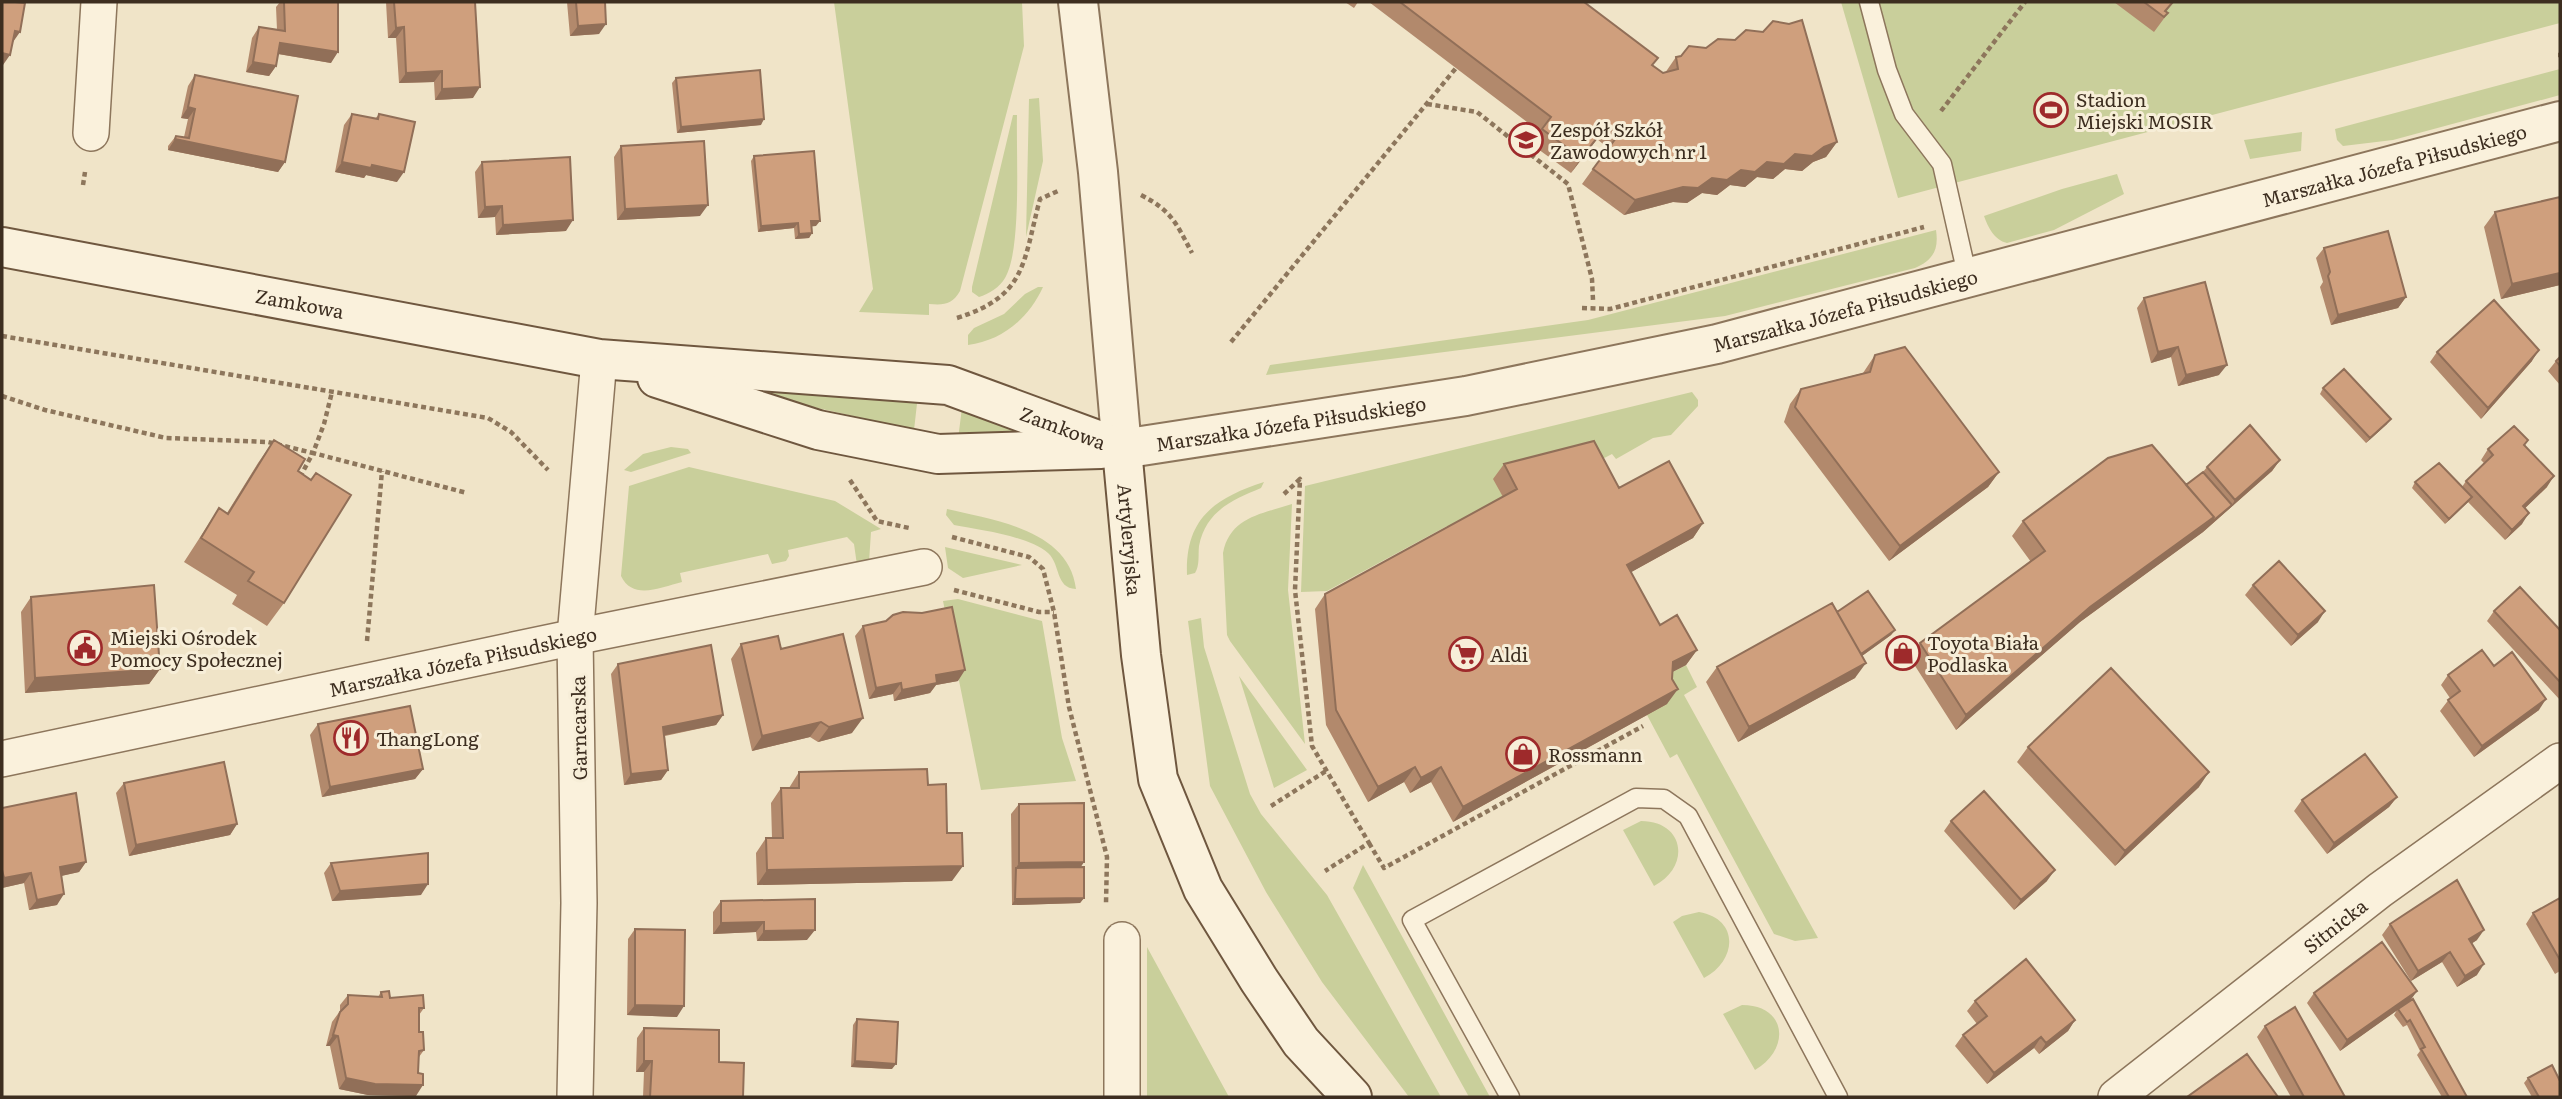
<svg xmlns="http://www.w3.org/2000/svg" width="2562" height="1099" font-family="Literata,serif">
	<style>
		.grass { fill: #c9cf9b }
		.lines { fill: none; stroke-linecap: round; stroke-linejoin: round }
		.service-casing { stroke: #8d765c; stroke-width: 21 }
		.minor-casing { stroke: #8d765c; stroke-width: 38 }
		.tertiary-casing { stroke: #8d765c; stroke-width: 42 }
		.secondary-casing { stroke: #6f573f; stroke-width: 42 }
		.path { stroke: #8d765c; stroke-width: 4.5; stroke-dasharray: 5 3.5; stroke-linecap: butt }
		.service { stroke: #faf1dc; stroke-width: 18 }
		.minor { stroke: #faf1dc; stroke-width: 35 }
		.tertiary { stroke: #faf1dc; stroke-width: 38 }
		.secondary { stroke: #faf1dc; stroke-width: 38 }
		.wall { fill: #b2896c }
		.shaded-wall { fill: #916f58 }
		.building { fill: #cf9f7d; stroke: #916f58; stroke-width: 2 }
		.labels { text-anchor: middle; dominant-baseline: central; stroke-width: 6; stroke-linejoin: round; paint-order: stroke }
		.poi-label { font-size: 19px; fill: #3d2e20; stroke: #f7eed8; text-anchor: start }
		.street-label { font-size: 19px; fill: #3d2e20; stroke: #f7eed8 }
	</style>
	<rect width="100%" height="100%" fill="#f0e4c8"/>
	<path class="grass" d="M834,2H1022L1024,46L960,291C952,305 944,305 929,304V315L859,312L873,289Z
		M1841,2H2560V23L1898,198Z
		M2560,69V95L2393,140L2343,146L2337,140L2335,129Z
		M1039,98L1043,161L1026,237L1029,99Z
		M1013,115H1017C1016,152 1022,250 1005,278C1000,287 989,294 979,297L972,292V287Z
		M2302,132L2301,151L2250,159L2244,140Z
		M2117,174L2124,194L2054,230L2007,243C1994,240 1988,227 1984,216L2062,189Z
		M1936,230C1939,250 1933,260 1915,268L1725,316L1266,375L1270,365L1588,320Z
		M1038,287H1043C1029,318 1002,341 968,345V335L974,328L1004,314L1025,294Z
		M730,388L918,395L914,430Z
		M1692,392L1698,400V406L1671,435L1653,438L1616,459L1612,454L1589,466L1494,479L1507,504L1452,534L1447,526L1327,591L1301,592L1305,486Z
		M963,400L1038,433L958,439Z
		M671,447L688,449L691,453L631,472L624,470L643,454Z
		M689,467L835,501L881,529L871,532L869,562L857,565L854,544L847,537L788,550L789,556L786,561L772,564L768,554L680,573L682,582C661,587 633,601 621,576L629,486Z
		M1264,482L1261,488C1232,500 1206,511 1199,546C1198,555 1200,565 1195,573L1187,575C1185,518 1215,498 1264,482Z
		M1292,504L1288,590L1305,744L1230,641L1227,635L1223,553C1230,517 1262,514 1292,504Z
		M947,509C994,520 1069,530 1076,589C1055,588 1061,565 1048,553C1028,536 981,530 954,525L946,515Z
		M945,547L1022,565L963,578L948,568Z
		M958,599L1042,621L1062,738L1076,781L981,790L943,601Z
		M1201,618L1204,647L1250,794L1261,814L1327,895L1441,1097H1409L1322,982L1266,892L1210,786L1188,621Z
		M1686,665L1697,687L1684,695L1818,938L1795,941L1774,934L1677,754L1670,758L1647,715L1663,677Z
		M1239,676L1307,770L1274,788Z
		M1641,821C1685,821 1691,867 1654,886L1623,830Z
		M1363,865L1490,1097H1469L1353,888Z
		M1699,912C1740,919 1737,961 1704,978L1673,922L1682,916Z
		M1147,947L1229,1097H1147Z
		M1742,1005C1787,1005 1791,1049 1755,1070L1723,1014Z"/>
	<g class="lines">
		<g class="service-casing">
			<path id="service" d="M1869,2L1887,70L1904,114L1942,164L1968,279
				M1510,1097L1412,920L1636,798L1664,799L1688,816L1838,1097"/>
		</g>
		<g class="minor-casing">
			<g id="minor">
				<path d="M91,133L99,2"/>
				<path id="s1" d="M2,759L575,637L924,567"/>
				<path d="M1122,940V1097"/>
				<path d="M575,1097L579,903L575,637L599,359"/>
				<path id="s2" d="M2116,1097L2380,890L2560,761"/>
			</g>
		</g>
		<g class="tertiary-casing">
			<g id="tertiary">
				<path id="s3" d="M1078,2L1098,172L1122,449L1466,396L1717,344L2560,121"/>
			</g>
		</g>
		<g class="secondary-casing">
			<g id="secondary">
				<path id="s4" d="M2,247L599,359L948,385L1122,449"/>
				<path d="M657,378L818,430L938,454L1101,449"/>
				<path id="s5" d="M1122,449L1141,655L1158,779L1203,889L1259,980L1301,1042L1352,1097"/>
			</g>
		</g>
		<path class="path" d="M2558,55H2560
			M1427,104L1477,112L1568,184L1592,279L1593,300
			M1941,111L2025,2
			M83,185L85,172
			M1141,195C1172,211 1176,223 1192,253
			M1582,308L1610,309L1924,227
			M957,318C1027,296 1023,262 1040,199L1058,191
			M2,336L488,418L511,432L548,470
			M1231,342L1456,68
			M2,396L45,410L166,438L268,442L313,453L324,424L332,392
			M300,477L313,453L467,493
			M850,480L877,521L909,528
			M1284,494L1300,479L1295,590L1312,746L1369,843L1325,871
			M952,537L1029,557L1043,569L1054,612L1069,707L1107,857L1106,903
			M954,590L1039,612H1054
			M367,641L382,471
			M1271,806L1326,771
			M1369,843L1384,868L1643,726"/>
		<use href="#service" class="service"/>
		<use href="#minor" class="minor"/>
		<use href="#tertiary" class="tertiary"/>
		<use href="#secondary" class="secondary"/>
	</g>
	<path class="wall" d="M280,2H338L331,63L278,54L276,66L269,76L246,72L252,38L259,27L277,30L276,7Z
		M386,2H475L473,98L435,100L434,82L399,83L396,38H388Z
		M567,2H605L599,34L570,36Z
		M1345,2H1358L1354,8Z
		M1369,2H1584L1653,66L1663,73H1665L1676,57L1837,142L1826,157L1813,162L1802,171L1785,169L1773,179L1757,177L1745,187L1730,185L1717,195L1702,193L1687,203L1673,202L1624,215L1582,184L1608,148L1597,139L1571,173L1531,144L1540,132Z
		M2114,2H2173L2166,12L2168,13L2154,32Z
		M195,75L285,162L278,172L168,150V146L176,136L184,137L188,119L181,118L188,86Z
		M676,78L761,125L677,133L672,83Z
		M352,114L375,119L379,114L397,182L366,175L364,178L335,172L344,125Z
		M621,146L700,216L617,220L614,157Z
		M754,156L816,226H812V233L809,238L795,239L794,228L758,232L751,161Z
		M482,162L566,231L496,235L495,217L478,218L475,172Z
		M2495,212L2560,285L2501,299L2484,227Z
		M2324,248L2406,297L2398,308L2331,325L2320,287L2323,282L2316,258Z
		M2144,298L2219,375L2178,386L2171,357L2151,363L2137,308Z
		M2437,352L2532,361L2481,419L2430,362Z
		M1875,355L1999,472L1988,487L1889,561L1784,422L1790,404L1801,389L1863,373Z
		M2560,357V385L2548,371L2556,361Z
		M2323,388L2387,424L2366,443L2320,394Z
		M274,440L298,471L284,603L267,626L232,604L237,595L184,562L219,508L227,513L258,463Z
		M2528,440L2525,445L2547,487L2525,508L2522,524L2505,540L2468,502L2445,524L2412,488L2415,482L2462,487L2466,481L2484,463L2481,460L2488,449Z
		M2280,460L2272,471L2203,532L2080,622L1956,730L1910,658L1920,643L2031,562L2012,536L2023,521L2186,485L2203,472L2207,467Z
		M1504,464L1619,488L1703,523L1693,538L1631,572L1660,625L1697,650L1686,665L1672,672L1667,704L1453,822L1431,782L1410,793L1404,782L1368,802L1326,725L1315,609L1325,594L1503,497L1493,479Z
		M2253,585L2318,622L2291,646L2245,595Z
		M31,597L160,669L149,684L25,693L21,612Z
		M2494,611L2560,630V700L2487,621Z
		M1837,612L1895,630L1891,635L1862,656L1855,678L1738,742L1706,682L1717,667Z
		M863,626L958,681L936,685L930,693L894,701L893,694L869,699L855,636Z
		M741,644L781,649L852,733L818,742L810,737L752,751L731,659Z
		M618,664L723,715L716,725L665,736L668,770L661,780L624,785L611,674Z
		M2494,666L2539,710L2474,757L2440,711L2450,698L2441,685L2448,675Z
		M318,724L423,769L415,779L322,797L310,735Z
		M2028,747L2199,787L2115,866L2017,762Z
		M799,772L928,785L947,833L952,881L757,885L756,853L766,838H772L771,803L781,788H789Z
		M124,783L237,824L230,835L129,856L116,793Z
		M2397,797L2389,807L2327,854L2294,811L2302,800Z
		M1019,804L1081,867L1084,898L1080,903L1012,905L1011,814Z
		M2,808L86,862L79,872L61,876L57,905L29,910L24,883L2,888Z
		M1951,821L2047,881L2014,910L1944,831Z
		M331,863L421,895L332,901L324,873Z
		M2560,898V971L2555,974L2526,924L2533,913Z
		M721,901L807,940L757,941L756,932L713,934V912Z
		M2390,924L2477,940L2472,943L2477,975L2457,987L2442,962L2411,981L2382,935Z
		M635,929L677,1017L627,1015L628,939Z
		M2417,991L2409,1002L2467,1097H2442L2417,1055L2420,1051L2407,1025L2403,1027L2394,1015L2397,1010L2340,1051L2307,1003L2314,993Z
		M381,992L390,998L424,1008L419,1015V1032L424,1050L419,1057L416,1096L368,1095L339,1089L330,1046H326L332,1022L340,1011V1005L348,995L378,997Z
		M1975,1001L2075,1020L2068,1031L2039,1054L2034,1048L1987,1084L1955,1046L1963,1035L1977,1024L1967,1011Z
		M857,1019L892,1069L851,1067L853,1025Z
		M2265,1026L2345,1097H2291L2257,1037Z
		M644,1028L719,1062L743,1097H643L644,1072H636L637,1038Z
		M2528,1078L2560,1097H2532L2524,1083Z"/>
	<path class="shaded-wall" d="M606,24L599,34L570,36L578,26Z
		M404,27L396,38H388L396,28Z
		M15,31L20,32L13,42Z
		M280,43L338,52L331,63L273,53Z
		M2,53L10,55L3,65H2Z
		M253,62L276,66L269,76L246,72Z
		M442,71L434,82L399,83L406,73Z
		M480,87L473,98L435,100L442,89Z
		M188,107L195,109L188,119L181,118Z
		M764,119L761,125L677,133L681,127Z
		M1608,124L1597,139L1571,173L1581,158Z
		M175,139L285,162L278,172L168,150Z
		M1837,142L1826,157L1813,162L1802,171L1785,169L1773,179L1757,177L1745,187L1730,185L1717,195L1702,193L1687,203L1673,202L1624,215L1635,200Z
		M342,162L372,165L404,172L397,182L366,175L364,178L335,172Z
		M708,205L700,216L617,220L625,209Z
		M502,206L495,217L478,218L485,207Z
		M573,220L566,231L496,235L503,225Z
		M811,221H820L816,226L807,227Z
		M798,223L794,228L758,232L761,226Z
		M812,233L809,238L795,239L799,234Z
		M2560,273V285L2501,299L2512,284Z
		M2406,297L2398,308L2331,325L2338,315Z
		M2178,347L2171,357L2151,363L2158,352Z
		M2539,350L2532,361L2481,419L2488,408Z
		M2227,365L2219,375L2178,386L2186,375Z
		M2391,419L2387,424L2366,443L2370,438Z
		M2280,460L2272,471L2203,532L2080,622L1956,730L1966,715L2090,607L2232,505L2235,500Z
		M1999,472L1988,487L1889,561L1900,546Z
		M2554,476L2547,487L2516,517L2523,506Z
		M2472,497L2468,502L2445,524L2449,519Z
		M2529,513L2522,524L2505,540L2512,530Z
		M1703,523L1693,538L1617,580L1627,565Z
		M2325,611L2318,622L2291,646L2298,635Z
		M1895,630L1891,635L1855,661L1858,656Z
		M1697,650L1686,665L1663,677L1673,662Z
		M1866,663L1855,678L1738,742L1749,727Z
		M160,669L149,684L25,693L35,678Z
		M965,670L958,681L936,685L930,693L894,701L902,690L936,675Z
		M901,683L893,694L869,699L876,688Z
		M1678,689L1667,704L1453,822L1463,807Z
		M2546,699L2539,710L2474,757L2482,746Z
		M723,715L716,725L656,737L663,727Z
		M863,718L852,733L818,742L829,727Z
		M821,722L810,737L752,751L762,736Z
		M1415,767L1404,782L1368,802L1378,787Z
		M1441,767L1431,782L1410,793L1421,778Z
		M423,769L415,779L322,797L330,787Z
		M668,770L661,780L624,785L631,774Z
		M2209,772L2199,787L2115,866L2125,851Z
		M2397,797L2389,807L2327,854L2334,843Z
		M237,824L230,835L129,856L136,845Z
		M86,862L79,872L52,878L60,867Z
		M1084,862L1077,873L1016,868L1019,863Z
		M963,866L952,881L757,885L767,870Z
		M2055,870L2047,881L2014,910L2021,900Z
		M31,873L24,883L2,888V881L4,878Z
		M428,884L421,895L332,901L340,891Z
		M64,894L57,905L29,910L37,900Z
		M1084,898L1080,903L1012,905L1015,899Z
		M764,922L756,932L713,934L721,923Z
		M815,930L807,940L757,941L764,931Z
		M2484,930L2477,940L2462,950L2469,939Z
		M2450,952L2442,962L2411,981L2418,971Z
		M2484,964L2477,975L2457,987L2465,976Z
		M2417,991L2409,1002L2340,1051L2347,1040Z
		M635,1005L684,1006L677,1017L627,1015Z
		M2075,1020L2068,1031L2039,1054L2046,1043Z
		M333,1035L338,1036L330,1046H326Z
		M2041,1037L2034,1048L1987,1084L1994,1073Z
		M644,1061H652L644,1072H636Z
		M855,1061L896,1064L892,1069L851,1067Z
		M346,1078L423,1085L416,1096L368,1095L339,1089Z"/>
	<path class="building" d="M2,2H15L25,3L20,32L15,31L10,55L2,53Z
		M284,2H338V52L280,43L276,66L253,62L259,27L285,31Z
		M394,2H475L480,87L442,89V71L406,73L404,27L396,28Z
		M576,2H605L606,24L578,26Z
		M1400,2H1584L1658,58L1652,65L1663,73L1678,69L1676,57L1681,56L1689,46L1706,48L1718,39L1735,40L1746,30L1763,32L1773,21L1789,24L1802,20L1837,142L1824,147L1812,156L1795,154L1784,164L1767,162L1755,172L1741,170L1727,180L1712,178L1698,188L1683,187L1635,200L1593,169L1619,134L1608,124L1581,158L1542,129L1551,117Z
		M2144,2H2173L2165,11L2168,13L2164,17Z
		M760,70L764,119L681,127L676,78Z
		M195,75L298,96L285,162L175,139L176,136L189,138L195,109L188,107Z
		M352,114L378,119L379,114L415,122L404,172L372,165L371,168L342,162Z
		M704,141L708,205L625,209L621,146Z
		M814,151L820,221H811L812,233L799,234L798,223L761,226L754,156Z
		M570,157L573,220L503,225L502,206L485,207L482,162Z
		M2560,197V273L2512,284L2495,212Z
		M2388,231L2406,297L2338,315L2328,276L2330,272L2324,248Z
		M2205,282L2227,365L2186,375L2178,347L2158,352L2144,298Z
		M2494,300L2539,350L2488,408L2437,352Z
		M1905,347L1999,472L1900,546L1795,407L1801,389L1870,372L1875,355Z
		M2560,357V366L2556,361Z
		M2344,369L2391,419L2370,438L2323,388Z
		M2250,425L2280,460L2235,500L2207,467Z
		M2514,426L2528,440L2524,445L2554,476L2523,506L2529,513L2512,530L2466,481L2493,455L2488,449Z
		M274,440L305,459L298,471L311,480L316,473L351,495L284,603L248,581L254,572L201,538L219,508L228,514Z
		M1594,441L1619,488L1669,461L1703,523L1627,565L1660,625L1677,615L1697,650L1673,662L1672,679L1678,689L1463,807L1441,767L1421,778L1415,767L1378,787L1336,710L1325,594L1517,489L1504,464Z
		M2152,445L2214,517L2090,607L1966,715L1920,643L2045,551L2023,521L2108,458Z
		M2439,463L2472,497L2449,519L2415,482Z
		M2203,472L2232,505L2207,526L2214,517L2186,485Z
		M2279,561L2325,611L2298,635L2253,585Z
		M154,585L160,669L35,678L31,597Z
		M2520,587L2560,630V682L2494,611Z
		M1868,591L1895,630L1861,654L1837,612Z
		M1832,603L1866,663L1749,727L1717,667Z
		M952,607L965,670L936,675L937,683L902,690L901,683L876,688L863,626L886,621L893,615L903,612L922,613Z
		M843,634L863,718L829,727L821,722L762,736L741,644L778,636L781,649Z
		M711,645L723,715L663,727L668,770L631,774L618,664Z
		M2482,650L2494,666L2512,652L2546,699L2482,746L2448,700L2460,691L2448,675Z
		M2111,668L2209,772L2125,851L2028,747Z
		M410,706L423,769L330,787L318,724Z
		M2365,754L2397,797L2334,843L2302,800Z
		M224,762L237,824L136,845L124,783Z
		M927,769L928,785L946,784L947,833H962L963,866L767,870L766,838H783L781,788H799V772Z
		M1984,791L2055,870L2021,900L1951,821Z
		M76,793L86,862L60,867L64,894L37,900L31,873L4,878L2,870V808Z
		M1084,803V862L1019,863V804Z
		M428,853V884L340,891L331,863Z
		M1084,867V898L1015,899L1016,868Z
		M2457,880L2484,930L2469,939L2484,964L2465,976L2450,952L2418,971L2390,924Z
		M2560,898V960L2533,913Z
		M815,899V930L764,931V922L721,923V901Z
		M635,929L685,930L684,1006L635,1005Z
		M2382,942L2417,991L2347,1040L2314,993Z
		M2026,959L2075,1020L2046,1043L2041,1037L1994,1073L1963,1035L1987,1016L1975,1001Z
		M389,991L390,998L423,995L424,1008H419V1032H423L424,1050L419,1051L418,1073L423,1074V1085L375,1084L346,1078L338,1036L333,1035L340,1012L348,1004V995L382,997L381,992Z
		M2413,999L2467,1097H2449L2421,1049L2425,1047L2410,1020L2407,1022L2398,1009Z
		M2295,1007L2345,1097H2304L2265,1026Z
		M857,1019L898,1022L896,1064L855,1061Z
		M644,1028L719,1030V1062L744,1063L743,1097H650L652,1061H644Z
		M2247,1054L2278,1097H2187Z
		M2552,1065L2560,1081V1097H2539L2528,1078Z"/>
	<defs>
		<g id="stadium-ring" transform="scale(1.75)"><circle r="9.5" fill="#f7eed8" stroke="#9e2a2b" stroke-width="1.5"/><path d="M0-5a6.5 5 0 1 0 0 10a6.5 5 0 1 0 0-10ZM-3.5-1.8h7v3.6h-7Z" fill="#9e2a2b"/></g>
		<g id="school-ring" transform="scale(1.75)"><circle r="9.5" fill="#f7eed8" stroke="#9e2a2b" stroke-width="1.5"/><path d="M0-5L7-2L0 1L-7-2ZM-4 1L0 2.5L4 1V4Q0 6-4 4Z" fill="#9e2a2b"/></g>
		<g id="civic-ring" transform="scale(1.75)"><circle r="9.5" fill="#f7eed8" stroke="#9e2a2b" stroke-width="1.5"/><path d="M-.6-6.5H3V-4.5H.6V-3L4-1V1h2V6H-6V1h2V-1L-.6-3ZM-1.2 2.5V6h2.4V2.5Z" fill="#9e2a2b"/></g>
		<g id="shop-ring" transform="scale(1.75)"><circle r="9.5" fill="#f7eed8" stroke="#9e2a2b" stroke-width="1.5"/><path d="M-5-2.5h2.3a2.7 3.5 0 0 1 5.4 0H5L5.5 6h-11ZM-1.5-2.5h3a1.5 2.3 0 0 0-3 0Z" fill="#9e2a2b"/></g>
		<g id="supermarket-ring" transform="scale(1.75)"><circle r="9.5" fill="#f7eed8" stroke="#9e2a2b" stroke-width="1.5"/><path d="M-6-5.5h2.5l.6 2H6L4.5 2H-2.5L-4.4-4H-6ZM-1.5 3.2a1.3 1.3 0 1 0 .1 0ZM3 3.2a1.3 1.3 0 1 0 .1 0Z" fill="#9e2a2b"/></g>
		<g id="restaurant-ring" transform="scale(1.75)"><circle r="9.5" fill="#f7eed8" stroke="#9e2a2b" stroke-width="1.5"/><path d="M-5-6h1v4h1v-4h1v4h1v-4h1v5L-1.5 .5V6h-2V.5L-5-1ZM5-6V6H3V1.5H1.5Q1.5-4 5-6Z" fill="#9e2a2b"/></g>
	</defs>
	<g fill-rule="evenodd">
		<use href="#stadium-ring" x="2051" y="110"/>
		<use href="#school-ring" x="1526" y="140"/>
		<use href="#civic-ring" x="85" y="648"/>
		<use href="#shop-ring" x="1903" y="653"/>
		<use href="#supermarket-ring" x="1466" y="654"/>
		<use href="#restaurant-ring" x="351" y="738"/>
		<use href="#shop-ring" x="1523" y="754"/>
	</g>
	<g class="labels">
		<g class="poi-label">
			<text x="2076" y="99">Stadion<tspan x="2076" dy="22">Miejski MOSIR</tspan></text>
			<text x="1550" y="129">Zespół Szkół<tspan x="1550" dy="22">Zawodowych nr 1</tspan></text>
			<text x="110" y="637">Miejski Ośrodek<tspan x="110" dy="22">Pomocy Społecznej</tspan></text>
			<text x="1927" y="642">Toyota Biała<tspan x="1927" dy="22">Podlaska</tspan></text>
			<text x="1490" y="654">Aldi</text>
			<text x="376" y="738">ThangLong</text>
			<text x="1548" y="754">Rossmann</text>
		</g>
		<g class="street-label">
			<text stroke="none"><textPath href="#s3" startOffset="1754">Marszałka Józefa Piłsudskiego</textPath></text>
			<text stroke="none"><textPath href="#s4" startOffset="303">Zamkowa</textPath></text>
			<text stroke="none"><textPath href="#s3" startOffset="1186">Marszałka Józefa Piłsudskiego</textPath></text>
			<text stroke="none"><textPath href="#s3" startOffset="620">Marszałka Józefa Piłsudskiego</textPath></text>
			<text stroke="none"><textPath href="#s4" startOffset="1080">Zamkowa</textPath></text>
			<text stroke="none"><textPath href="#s5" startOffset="91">Artyleryjska</textPath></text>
			<text stroke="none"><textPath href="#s1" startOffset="471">Marszałka Józefa Piłsudskiego</textPath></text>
			<text transform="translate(578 728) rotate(-91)">Garncarska</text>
			<text stroke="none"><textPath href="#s2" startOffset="278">Sitnicka</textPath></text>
		</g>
	</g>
	<rect width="2562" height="1099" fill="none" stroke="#3d2e20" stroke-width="7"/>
</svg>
